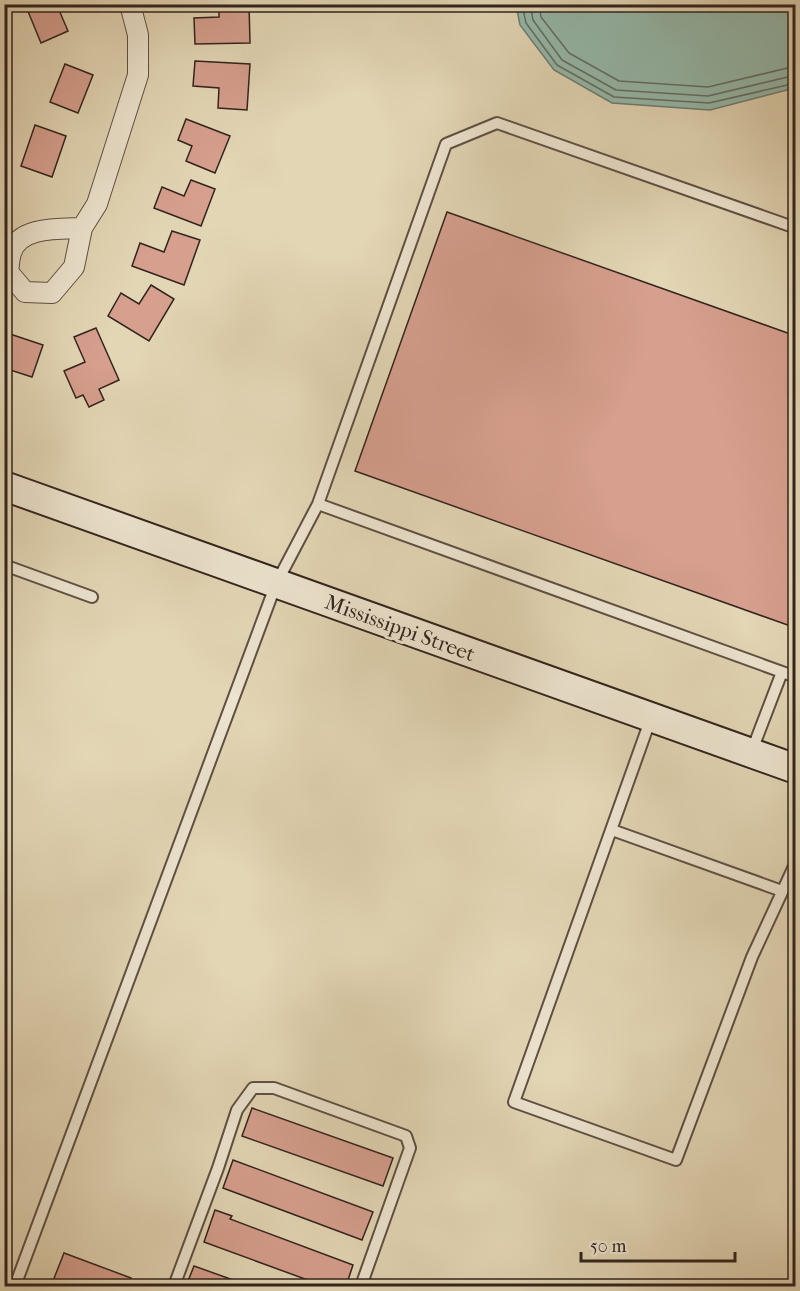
<svg xmlns="http://www.w3.org/2000/svg" width="800" height="1291" font-family="'IM FELL French Canon',serif">
  <style>
    .water { fill: #95b9ab; stroke: #6d7d73; stroke-width: 1.5 }
    .lines { fill: none; stroke-linecap: round; stroke-linejoin: round }
    .shore { stroke: #646e64; stroke-width: 1.5 }
    .building { fill: #d69f8e; stroke: #32241e; stroke-width: 1.5 }
    .lane-casing { stroke: #5e5044; stroke-width: 14 }
    .street-casing { stroke: #5e5044; stroke-width: 22 }
    .secondary-casing { stroke: #32241e; stroke-width: 32 }
    .lane { stroke: #ede4cf; stroke-width: 10 }
    .street { stroke: #ede4cf; stroke-width: 20 }
    .secondary { stroke: #ede4cf; stroke-width: 28 }
    .labels { text-anchor: middle; dominant-baseline: central; stroke-width: 6; stroke-linejoin: round; paint-order: stroke }
    .street-label { font-size: 21px; fill: #32241e; stroke: #ede4cf }
  </style>
  <rect width="100%" height="100%" fill="#e3d6b5"/>
  <filter id="stains"><feTurbulence type="fractalNoise" baseFrequency=".00333" numOctaves="4"/><feColorMatrix values="0 0 0 0 .2 0 0 0 0 .09 0 0 0 0 .02 0 0 0 .5 -.17"/></filter>
  <radialGradient id="worn" r=".72"><stop offset=".6" stop-color="#630" stop-opacity="0"/><stop offset="1" stop-color="#630" stop-opacity=".3"/></radialGradient>
  <!-- water -->
  <path class="water" d="M516,5H795V88L710,110L612,103L554,70L520,25Z"/>
  <g class="lines">
    <!-- shore -->
    <path class="shore" d="M522,4L526,23L557,65L614,97L709,103L796,83
      M530,4L533,20L562,60L616,90L708,96L796,75
      M539,4L541,17L569,53L619,81L708,87L796,66"/>
  </g>
  <!-- building -->
  <path class="building" d="M25,4H72L59,10L68,31L41,43Z
    M219,4H249L250,43L195,44L194,18L219,17Z
    M195,61L250,64L247,110L218,108L219,88L193,86Z
    M65,64L93,75L78,113L50,102Z
    M186,119L230,136L215,173L186,161L192,146L178,140Z
    M35,125L66,136L52,177L21,166Z
    M191,180L215,189L201,226L154,208L162,187L184,196Z
    M447,212L796,336V628L355,471Z
    M172,231L200,240L184,285L132,266L140,243L164,252Z
    M151,285L174,299L149,341L108,316L121,293L139,304Z
    M96,328L119,380L99,389L104,400L89,407L83,395L76,398L64,371L85,362L74,337Z
    M4,332L43,345L32,377L4,368Z
    M252,1108L393,1158L383,1186L242,1136Z
    M233,1160L373,1212L362,1240L223,1188Z
    M215,1210L232,1216L230,1219L353,1265L346,1286H324L204,1242Z
    M64,1253L131,1278L128,1286H51Z
    M194,1266L250,1286H186Z"/>
  <g class="lines">
    <defs>
      <path id="lane" d="M318,504L796,677
        M4,565L92,597
        M651,718L514,1102L676,1160L752,957L796,862
        M751,753L782,672
        M612,830L782,891
        M15,1286L276,584L318,504L446,144L497,123L796,228
        M174,1286L218,1168L237,1110L253,1088H274L406,1136L410,1148L361,1286"/>
      <path id="street" d="M82,228C60,229 19,226 11,253C9,259 9,266 8,272L25,292L52,293L74,267L82,228L97,204L138,75V35L130,4"/>
      <path id="secondary" d="M4,486L796,769"/>
    </defs>
    <!-- lane casing -->
    <use href="#lane" class="lane-casing"/>
    <!-- street casing -->
    <use href="#street" class="street-casing"/>
    <!-- secondary casing -->
    <use href="#secondary" class="secondary-casing"/>
    <!-- lane -->
    <use href="#lane" class="lane"/>
    <!-- street -->
    <use href="#street" class="street"/>
    <!-- secondary -->
    <use href="#secondary" class="secondary"/>
  </g>
  <g class="labels">
    <!-- street labels -->
    <g class="street-label">
      <text transform="translate(400 628) rotate(20)">Mississippi Street</text>
    </g>
  </g>
  <!-- margin -->
  <rect width="800" height="1291" fill="none" stroke="#e3d6b5" stroke-width="24"/>
  <rect x="6" y="6" width="788" height="1279" fill="none" stroke="#32241e" stroke-width="3"/>
  <rect x="12" y="12" width="776" height="1267" fill="none" stroke="#32241e" stroke-width="1.5"/>
  <!-- scale -->
  <path d="M581 1252v9h154v-9" fill="none" stroke="#32241e" stroke-width="3"/>
  <text x="590" y="1252" font-size="18" fill="#32241e" stroke="#ede4cf" stroke-width="4.5" paint-order="stroke">50 m</text>
  <rect width="100%" height="100%" filter="url(#stains)"/>
  <rect width="100%" height="100%" fill="url(#worn)"/>
</svg>
